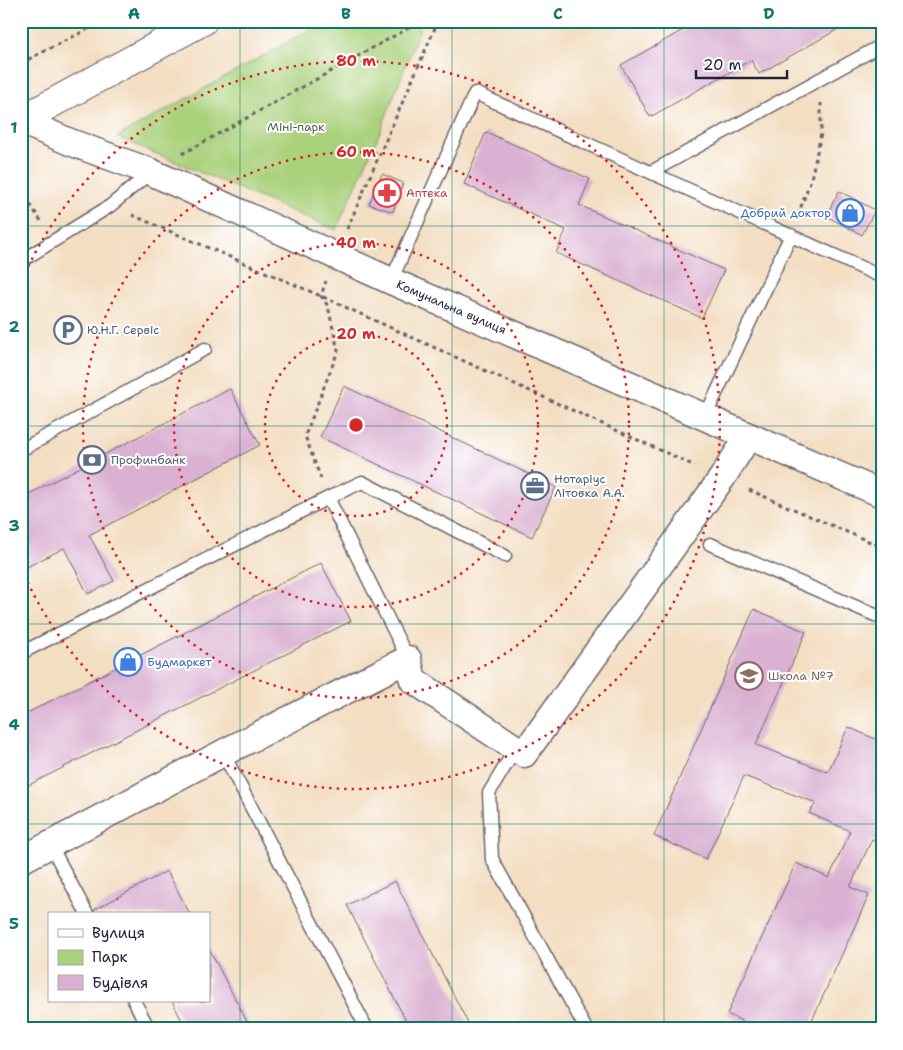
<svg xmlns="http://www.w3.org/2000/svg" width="903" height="1050" font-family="'Shantell Sans',sans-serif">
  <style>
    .green { fill: #aad27d; stroke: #667a5c }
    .building { fill: #dab1d2 }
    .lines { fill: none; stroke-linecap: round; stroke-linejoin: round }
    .service-casing { stroke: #6b646a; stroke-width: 15 }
    .minor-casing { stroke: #6b646a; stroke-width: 29 }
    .secondary-casing { stroke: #6b646a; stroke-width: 30 }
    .path { stroke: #6b646a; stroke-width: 3; stroke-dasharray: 4 4; stroke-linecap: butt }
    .service { stroke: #fff; stroke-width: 12 }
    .minor { stroke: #fff; stroke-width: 26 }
    .secondary { stroke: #fff; stroke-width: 28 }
    .grid { fill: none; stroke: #0f766e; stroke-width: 1; stroke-opacity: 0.55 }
    .ring { fill: none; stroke: #d62828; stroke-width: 2.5; stroke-dasharray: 2.5 5 }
    .labels { text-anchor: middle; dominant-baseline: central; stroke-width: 4; stroke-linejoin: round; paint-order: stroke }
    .park-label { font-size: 12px; fill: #526052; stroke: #fff }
    .health-label { font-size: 12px; fill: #be3a42; stroke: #fff; text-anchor: start }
    .shop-label { font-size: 12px; fill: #366cbe; stroke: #fff; text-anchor: end }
    .street-label { font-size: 12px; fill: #22223b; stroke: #fff }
    .service-label { font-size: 12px; fill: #4e5e75; stroke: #fff; text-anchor: start }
    .education-label { font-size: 12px; fill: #785e54; stroke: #fff; text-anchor: start }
    .centre { fill: #d62828; stroke: #fff; stroke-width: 2.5 }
    .ring-label { font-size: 15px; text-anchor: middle; font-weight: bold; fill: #d62828; stroke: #fff; stroke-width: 4; stroke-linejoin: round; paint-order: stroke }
    .neatline { fill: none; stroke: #0f766e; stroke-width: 2 }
    .grid-label { font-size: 16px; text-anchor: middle; font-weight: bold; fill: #0f766e }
  </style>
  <rect width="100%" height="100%" fill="#fff"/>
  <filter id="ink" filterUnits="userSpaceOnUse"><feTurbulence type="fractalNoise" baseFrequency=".02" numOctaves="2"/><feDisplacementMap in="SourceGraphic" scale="10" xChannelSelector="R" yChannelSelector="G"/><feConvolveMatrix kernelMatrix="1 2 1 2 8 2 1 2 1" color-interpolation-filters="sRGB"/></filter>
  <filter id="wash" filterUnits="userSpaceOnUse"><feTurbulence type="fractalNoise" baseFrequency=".0096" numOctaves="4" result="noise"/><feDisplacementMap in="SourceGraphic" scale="20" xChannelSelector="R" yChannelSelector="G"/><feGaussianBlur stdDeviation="1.12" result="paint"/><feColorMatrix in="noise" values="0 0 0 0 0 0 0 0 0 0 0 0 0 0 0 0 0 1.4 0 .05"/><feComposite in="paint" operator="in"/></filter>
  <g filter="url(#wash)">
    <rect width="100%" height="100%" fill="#f3dec2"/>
    <!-- green -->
    <path class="green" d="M326,21H416L420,28L380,132L336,230L117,137Z"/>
    <g id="blocks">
      <!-- building -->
      <path class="building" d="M699,21H852L759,74L751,60L650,117L621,65Z
        M486,132L590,179L579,205L724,270L702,318L556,253L566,230L464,184Z
        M382,174L403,183L393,212L369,204Z
        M839,191L875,210L862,235L826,216Z
        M344,386L556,487L532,537L320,437Z
        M230,389L260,445L89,535L114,581L88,594L64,548L21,570V498Z
        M321,563L351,621L21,789V716Z
        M754,609L806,632L756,745L828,772L848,727L882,742V843L872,839L850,887L869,895L808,1029H759L727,1014L796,863L829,878L850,831L809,813L816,803L744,776L706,859L654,836Z
        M167,871L190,914H95L94,910Z
        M395,881L471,1029H410L347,905Z
        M209,949L251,1029H186L172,1001H209Z"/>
    </g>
  </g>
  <g filter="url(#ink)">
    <use href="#blocks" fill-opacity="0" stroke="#6b646a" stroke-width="1"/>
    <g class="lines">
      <defs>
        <path id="service" d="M651,172L882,45
          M21,261L110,206L151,172
          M391,281L475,93L882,277
          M705,417L791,235
          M21,450L205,349
          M328,498L362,482L505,556
          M710,544L882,618
          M21,653L328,498L408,659
          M516,748L489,793L492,859L586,1029
          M223,753L367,1029
          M50,844L87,914
          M134,1001L149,1029
          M21,1026L23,1029"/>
        <g id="minor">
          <path id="s1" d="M21,121L70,142L151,172L391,281L882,494"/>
          <path d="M21,860L223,753L408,659L413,680L524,754L722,478L748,437"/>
        </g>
        <path id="secondary" d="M21,120L203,21"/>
      </defs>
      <!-- service casing -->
      <use href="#service" class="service-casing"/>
      <!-- minor casing -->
      <use href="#minor" class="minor-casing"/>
      <!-- secondary casing -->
      <use href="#secondary" class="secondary-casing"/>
      <!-- path -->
      <path class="path" d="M89,21L92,27L102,21
        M21,63L92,27
        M182,154L421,21
        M21,191L41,221
        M132,215L321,296L695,466
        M798,215L811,179L821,134V103
        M347,229L438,21
        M321,479L305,436L338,351L328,306L321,296L326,281
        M749,490L882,547"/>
      <!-- service -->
      <use href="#service" class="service"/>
      <!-- minor -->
      <use href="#minor" class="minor"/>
      <!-- secondary -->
      <use href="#secondary" class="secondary"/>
    </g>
  </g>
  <!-- grid -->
  <path class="grid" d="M240,21V1029M452,21V1029M664,21V1029M21,226H882M21,426H882M21,624H882M21,824H882"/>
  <!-- distance rings -->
  <g class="ring">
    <circle cx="356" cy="425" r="91"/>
    <circle cx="356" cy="425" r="182"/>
    <circle cx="356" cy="425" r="273"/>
    <path d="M22 280A364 364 0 1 1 22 570"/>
  </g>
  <!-- icons -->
  <defs>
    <symbol id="pharmacy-ring" viewBox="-11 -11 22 22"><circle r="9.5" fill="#fff" stroke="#e0444e" stroke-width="1.5"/><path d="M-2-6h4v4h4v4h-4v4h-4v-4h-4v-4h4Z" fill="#e0444e"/></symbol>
    <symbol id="shop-ring" viewBox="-11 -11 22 22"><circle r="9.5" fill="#fff" stroke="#3f7fe0" stroke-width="1.5"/><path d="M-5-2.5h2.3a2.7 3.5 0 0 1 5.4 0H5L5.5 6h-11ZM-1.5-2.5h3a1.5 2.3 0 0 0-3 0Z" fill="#3f7fe0"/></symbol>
    <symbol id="parking-ring" viewBox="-11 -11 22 22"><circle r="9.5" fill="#fff" stroke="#5c6f8a" stroke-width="1.5"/><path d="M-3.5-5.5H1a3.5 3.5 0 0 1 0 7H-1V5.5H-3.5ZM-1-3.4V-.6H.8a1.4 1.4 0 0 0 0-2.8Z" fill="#5c6f8a"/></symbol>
    <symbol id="bank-ring" viewBox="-11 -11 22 22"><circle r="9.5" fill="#fff" stroke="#5c6f8a" stroke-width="1.5"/><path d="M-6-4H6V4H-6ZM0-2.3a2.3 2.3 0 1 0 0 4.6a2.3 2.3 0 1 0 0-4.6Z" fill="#5c6f8a"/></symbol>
    <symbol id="office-ring" viewBox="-11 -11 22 22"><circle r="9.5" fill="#fff" stroke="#5c6f8a" stroke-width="1.5"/><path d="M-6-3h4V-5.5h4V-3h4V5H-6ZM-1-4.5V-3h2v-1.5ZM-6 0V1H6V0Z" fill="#5c6f8a"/></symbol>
    <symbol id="school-ring" viewBox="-11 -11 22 22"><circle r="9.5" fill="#fff" stroke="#8d6e63" stroke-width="1.5"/><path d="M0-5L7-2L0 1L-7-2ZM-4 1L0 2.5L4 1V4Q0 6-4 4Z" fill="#8d6e63"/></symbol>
  </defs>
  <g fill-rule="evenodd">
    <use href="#pharmacy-ring" x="371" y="177" width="32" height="32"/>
    <use href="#shop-ring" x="834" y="197" width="32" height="32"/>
    <use href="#parking-ring" x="52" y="314" width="32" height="32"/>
    <use href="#bank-ring" x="76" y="444" width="32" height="32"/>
    <use href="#office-ring" x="519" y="470" width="32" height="32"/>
    <use href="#shop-ring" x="112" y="646" width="32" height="32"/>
    <use href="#school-ring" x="733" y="660" width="32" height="32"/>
  </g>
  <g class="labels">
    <!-- park labels -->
    <g class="park-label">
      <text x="296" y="127">Міні-парк</text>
    </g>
    <!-- health labels -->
    <g class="health-label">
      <text x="406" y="193">Аптека</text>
    </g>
    <!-- shop labels -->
    <g class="shop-label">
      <text x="831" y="213">Добрий доктор</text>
      <text x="147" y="662" text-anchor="start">Будмаркет</text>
    </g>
    <!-- street labels -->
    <g class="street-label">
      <text stroke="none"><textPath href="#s1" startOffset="469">Комунальна вулиця</textPath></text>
    </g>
    <!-- service labels -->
    <g class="service-label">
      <text x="87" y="330">Ю.Н.Г. Сервіс</text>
      <text x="111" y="460">Профинбанк</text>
      <text x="554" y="479">Нотаріус<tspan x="554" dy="14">Літовка А.А.</tspan></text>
    </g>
    <!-- education labels -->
    <g class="education-label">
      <text x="768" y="676">Школа №7</text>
    </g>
  </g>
  <circle cx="356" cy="425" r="8" class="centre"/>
  <g class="ring-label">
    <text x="356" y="66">80 m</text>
    <text x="356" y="157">60 m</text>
    <text x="356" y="248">40 m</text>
    <text x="356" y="339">20 m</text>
  </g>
  <!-- margin -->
  <rect width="903" height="1050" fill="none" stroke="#fff" stroke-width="55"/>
  <!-- legend -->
  <rect x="48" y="912" width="162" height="90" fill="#ffffff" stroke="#a7a7b1"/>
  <rect x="58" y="929" width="25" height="8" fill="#ffffff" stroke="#a7a7b1"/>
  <text x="92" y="938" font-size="15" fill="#22223b">Вулиця</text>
  <rect x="58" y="950" width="25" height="15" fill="#aad27d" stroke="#a7a7b1"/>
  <text x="92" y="962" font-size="15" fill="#22223b">Парк</text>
  <rect x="58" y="975" width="25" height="15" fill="#dab1d2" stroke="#a7a7b1"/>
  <text x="92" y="988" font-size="15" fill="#22223b">Будівля</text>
  <!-- scale -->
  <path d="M696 70v8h91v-8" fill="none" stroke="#22223b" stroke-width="2.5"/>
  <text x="703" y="70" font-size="15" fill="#22223b" stroke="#ffffff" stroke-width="4" paint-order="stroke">20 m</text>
  <rect x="28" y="28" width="848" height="994" class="neatline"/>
  <g class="grid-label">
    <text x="134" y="19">A</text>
    <text x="346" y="19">B</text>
    <text x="558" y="19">C</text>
    <text x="769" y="19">D</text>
    <text x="14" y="133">1</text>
    <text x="14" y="332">2</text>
    <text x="14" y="531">3</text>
    <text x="14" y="730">4</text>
    <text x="14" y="929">5</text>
  </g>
</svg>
